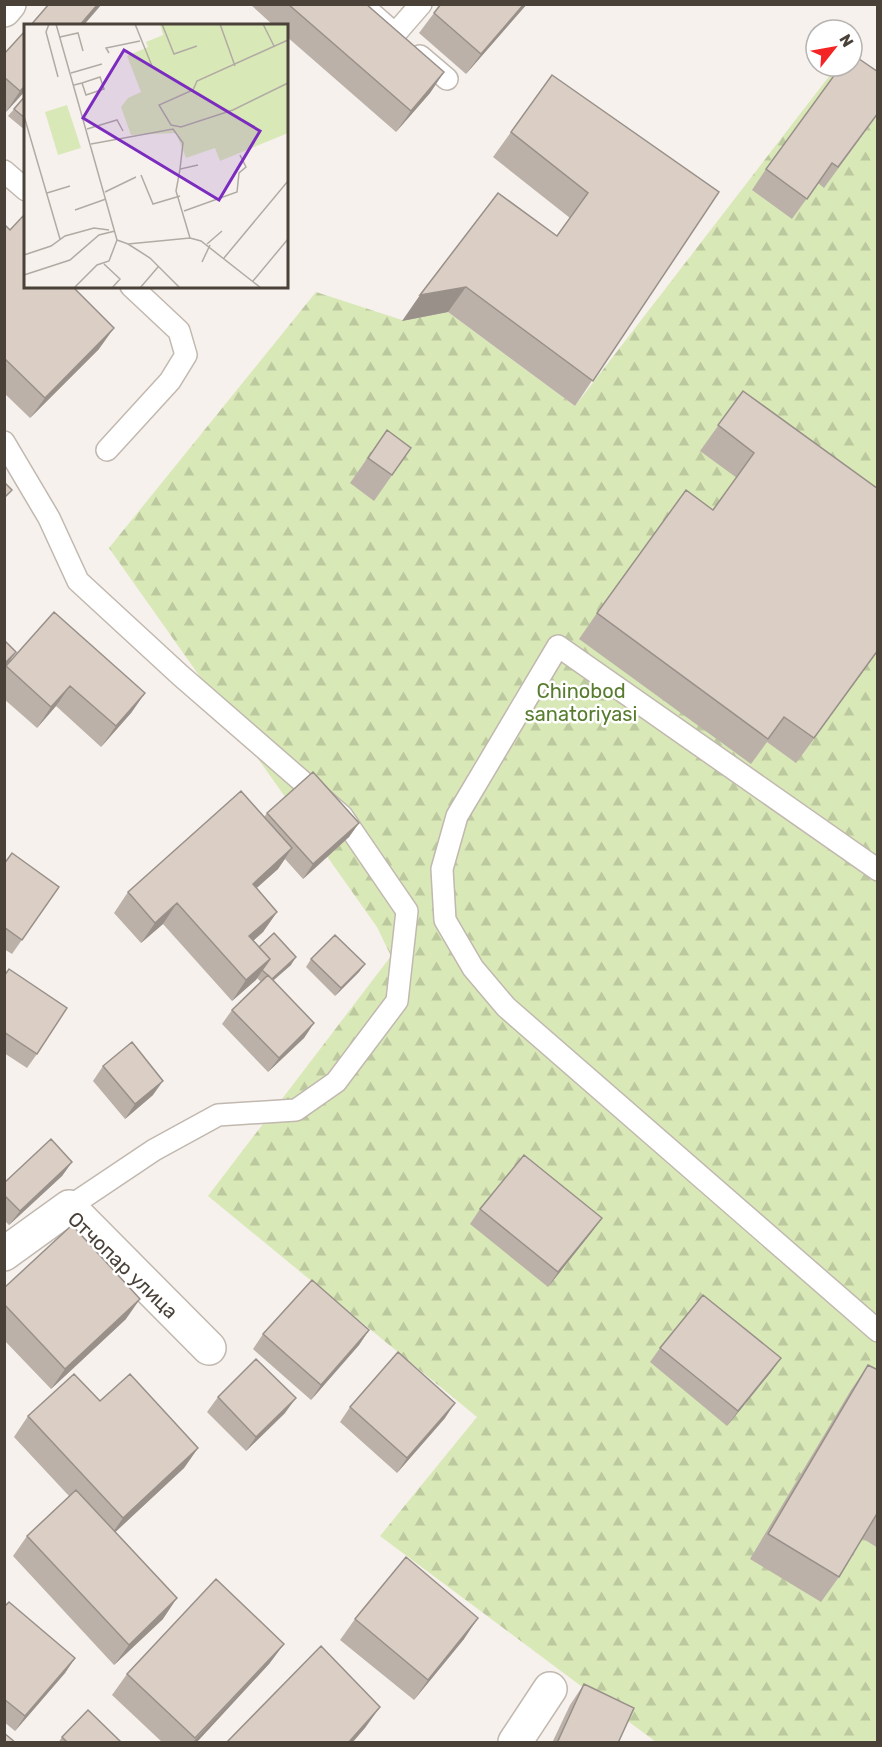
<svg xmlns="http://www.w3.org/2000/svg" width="882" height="1747" font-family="Rubik,sans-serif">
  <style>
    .forest { fill: url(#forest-firs) }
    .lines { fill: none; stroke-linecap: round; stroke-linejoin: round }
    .lane-casing { stroke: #c1b8af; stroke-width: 24 }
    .street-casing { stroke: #c1b8af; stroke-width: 36 }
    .lane { stroke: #fff; stroke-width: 21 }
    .street { stroke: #fff; stroke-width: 33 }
    .wall { fill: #bbb1a9 }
    .shaded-wall { fill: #99908a }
    .building { fill: #dacec5; stroke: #99908a; stroke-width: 1.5 }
    .labels { text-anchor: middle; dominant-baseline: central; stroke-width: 5; stroke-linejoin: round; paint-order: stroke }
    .park-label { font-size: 20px; fill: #577c2d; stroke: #fff }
    .street-label { font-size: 20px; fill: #4a4139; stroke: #fff }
    .inset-road { fill: none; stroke: #b1aba4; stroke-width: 1.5 }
    .view { fill: #7b2cbf; fill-opacity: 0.15; stroke: #7b2cbf; stroke-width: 3 }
    .inset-edge { fill: none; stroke: #4a4139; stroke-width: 3 }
  </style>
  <defs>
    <pattern id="forest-firs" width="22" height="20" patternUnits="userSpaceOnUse" patternTransform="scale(1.5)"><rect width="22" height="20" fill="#d9e8b7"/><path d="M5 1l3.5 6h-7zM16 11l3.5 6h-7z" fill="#bcc89e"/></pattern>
  </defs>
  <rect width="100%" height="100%" fill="#f6f1ec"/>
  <!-- forest -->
  <path class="forest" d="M837,66H842L877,93V1742H656L380,1536L477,1417L208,1196L391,956L377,927L109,548L316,292L402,320L448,312L575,406Z"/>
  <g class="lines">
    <defs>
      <path id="lane" d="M361,4L395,34L421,4
        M420,56L447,79
        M4,171L26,190
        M4,442L49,518L78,581L180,675L342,816L407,911L397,1001L336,1082L296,1110L218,1115L154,1150L69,1207
        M107,450L170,381L186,355L179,331L131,286
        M878,870L558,646L457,816L442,869L445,920L473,968L506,1007L878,1331"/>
      <path id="street" d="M4,10L9,4
        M4,1254L69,1207L209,1348
        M515,1742L550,1689"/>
    </defs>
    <!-- lane casing -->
    <use href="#lane" class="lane-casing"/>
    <!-- street casing -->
    <use href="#street" class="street-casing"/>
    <!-- lane -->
    <use href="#lane" class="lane"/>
    <!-- street -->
    <use href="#street" class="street"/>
  </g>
  <!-- wall -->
  <path class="wall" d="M250,4H366L444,72L430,93L396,132L286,36V26H274Z
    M441,4H527L466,74L419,33L434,13Z
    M4,54L26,90L6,112L4,111Z
    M26,95V131L8,116Z
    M878,114L824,188L818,183L792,219L752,190L766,169Z
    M511,132L719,192L575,406L448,312L402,321L557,236L570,218L493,157Z
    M4,224L99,349L30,418L4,393Z
    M743,391L878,489V651L796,763L767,742L751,764L579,639L597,613L713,510L737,478L700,451Z
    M387,430L411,448L374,501L350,483Z
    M7,666L145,693L131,713L101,747L56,706L37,728L4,699V668Z
    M267,813L359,823L349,837L303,879L285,859L278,869L256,888L277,912L263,932L253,941L259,947L291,965L273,981L314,1023L304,1038L268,1072L222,1024L232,1010L261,982L257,978L232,1001L163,924L141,943L114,913L128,892L264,817Z
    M4,864L59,887L12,954L4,949Z
    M311,959L365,964L359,972L335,996L306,967Z
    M4,975L37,1054L27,1068L4,1053Z
    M103,1066L153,1095L125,1119L93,1081Z
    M72,1162L62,1176L9,1225L4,1220V1183Z
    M480,1209L591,1233L548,1287L470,1224Z
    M4,1288L126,1319L51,1389L4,1340Z
    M369,1330L359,1345L311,1400L253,1349L263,1334Z
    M660,1348L771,1372L727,1426L650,1362Z
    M868,1365L878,1370V1548L862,1538L839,1577L821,1602L750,1559L851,1390Z
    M218,1397L285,1413L246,1451L207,1412Z
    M100,1401L198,1448L184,1468L115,1532L163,1619L114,1665L13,1556L27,1536L69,1496L14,1437L28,1416Z
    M350,1407L445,1418L397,1473L340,1422Z
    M4,1607L75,1658L65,1673L15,1731L4,1722Z
    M355,1619L464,1639L414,1700L340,1640Z
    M284,1644L269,1664L196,1743H163L112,1695L127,1674Z
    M584,1684L618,1743H552L570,1705Z
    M62,1737L122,1743H58Z"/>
  <!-- shaded-wall -->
  <path class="shaded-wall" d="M98,4H102L83,26H79Z
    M524,4H527L466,74L481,54Z
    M444,72L430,93L396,132L411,111Z
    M26,85V90L6,112L20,91Z
    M466,287L448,312L402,321L420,295Z
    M114,328L99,349L30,418L45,398Z
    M878,650V651L796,763L814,738Z
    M16,652L6,666L4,668V664Z
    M70,686L56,706L37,728L51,707Z
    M145,693L131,713L101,747L116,726Z
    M359,823L349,837L303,879L313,864Z
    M292,848L278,869L238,905L253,884Z
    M177,903L163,924L141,943L155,923Z
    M277,912L263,932L235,957L249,936Z
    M296,957L291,965L265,987L271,980Z
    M270,959L256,980L232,1001L246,980Z
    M365,964L359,972L335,996L341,988Z
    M314,1023L304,1038L268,1072L279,1058Z
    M163,1081L153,1095L125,1119L135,1104Z
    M72,1162L62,1176L9,1225L20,1211Z
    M602,1218L591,1233L548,1287L558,1272Z
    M140,1299L126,1319L51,1389L65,1369Z
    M369,1330L359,1345L311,1400L321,1385Z
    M781,1358L771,1372L727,1426L738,1411Z
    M296,1398L285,1413L246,1451L256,1437Z
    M455,1403L445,1418L397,1473L407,1458Z
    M198,1448L184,1468L109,1538L123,1518Z
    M177,1598L163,1619L114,1665L129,1645Z
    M478,1618L464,1639L414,1700L428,1680Z
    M284,1644L269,1664L196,1743H192Z
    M75,1658L65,1673L15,1731L25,1716Z
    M380,1707L365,1728L352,1743H348Z"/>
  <!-- building -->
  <path class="building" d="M49,4H98L79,26H30Z
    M288,4H366L444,72L411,111Z
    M441,4H524L481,54L434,13Z
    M26,30V85L20,91L4,77V54Z
    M852,54L878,72V113L838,167L832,163L807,199L766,169L841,66H852Z
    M552,75L719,192L593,381L466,287L420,295L498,193L557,236L588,193L511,132Z
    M26,95V119L14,109Z
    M23,216L26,219V286H72L114,328L45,398L4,358V224L10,230Z
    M743,391L878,489V650L814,738L784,717L768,739L597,613L686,490L713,510L754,453L718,425Z
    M387,430L411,448L392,475L368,458Z
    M4,482L12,490L4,498Z
    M54,612L145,693L116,726L70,686L51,707L6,666Z
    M4,640L16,652L4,664Z
    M313,772L359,823L313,864L267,813Z
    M241,791L292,848L253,884L277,912L249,936L270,959L246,980L177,903L155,923L128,892Z
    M12,853L59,887L22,940L4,927V864Z
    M274,933L296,957L272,979L262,970L270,959L259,947Z
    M335,935L365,964L341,988L311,959Z
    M9,969L67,1008L37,1054L4,1032V976Z
    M268,975L314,1023L279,1058L232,1010Z
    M132,1042L163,1081L135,1104L103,1066Z
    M51,1139L72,1162L20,1211L4,1195V1183Z
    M524,1155L602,1218L558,1272L480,1209Z
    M72,1225L140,1299L65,1369L4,1304V1288Z
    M312,1280L369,1330L321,1385L263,1334Z
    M703,1295L781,1358L738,1411L660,1348Z
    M398,1352L455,1403L407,1458L350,1407Z
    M256,1359L296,1398L256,1437L218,1397Z
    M868,1365L878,1370V1512L839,1577L768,1534Z
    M74,1374L100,1401L130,1374L198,1448L123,1518L28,1416Z
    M76,1490L177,1598L129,1645L27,1536Z
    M406,1557L478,1618L428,1680L355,1619Z
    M216,1579L284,1644L195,1738L127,1674Z
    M9,1602L75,1658L25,1716L4,1699V1607Z
    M321,1646L380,1707L348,1743H226Z
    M584,1684L634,1708L618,1743H557Z
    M88,1710L122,1743H68L62,1737Z
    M4,1733L16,1743H4Z"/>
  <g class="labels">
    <!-- park labels -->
    <g class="park-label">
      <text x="581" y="691">Chinobod<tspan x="581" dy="23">sanatoriyasi</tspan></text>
    </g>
    <!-- street labels -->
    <g class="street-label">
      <text transform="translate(123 1265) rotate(44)">Отчопар улица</text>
    </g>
  </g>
  <!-- overview -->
  <g transform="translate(24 24)">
    <rect width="264" height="264" fill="#f6f1ec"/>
    <path d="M136,0H264V109L196,137L191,124L162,134L152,109L107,111L97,83L104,74L117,68L103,32L124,23L122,18L139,11Z" fill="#d9e8b7"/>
    <path d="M43,81L57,124L34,131L21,88Z" fill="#d9e8b7"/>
    <path class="inset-road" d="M25,0L22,8L34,53M32,0L93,216L85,237L73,241L50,264M111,0L128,42M138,0L150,30L173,22M196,0L211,42M239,0L250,22M36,13L54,9L59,27M264,16L173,57L169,66L135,81L147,101L157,103L209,86L264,59M85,29L82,24L116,17M47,49L78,40M50,61L58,59L76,53L80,65L62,71L58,59M0,92L36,215M63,105L93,96L99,107M67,120L149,105L159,119L156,145M117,151L129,180L156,172M81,168L112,153M23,169L46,162M51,186L82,175M160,187L213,168L215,149L222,143L216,131M166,214L152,167L156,145L174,141M93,216L104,220L166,214L177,217L237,264M104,220L126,234L156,264M183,220L198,207M0,231L27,222L41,212L70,204L85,206M200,234L264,157M178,238L186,221M80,240L96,255L88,264M0,251L46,236L75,211L91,207M229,257L264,215M116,264L134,243"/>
    <path class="view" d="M100,26L236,107L195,176L59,94Z"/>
    <rect width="264" height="264" class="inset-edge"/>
  </g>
  <!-- border -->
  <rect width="882" height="1747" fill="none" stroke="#4a4139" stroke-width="12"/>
  <!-- north arrow -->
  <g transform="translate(834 48) rotate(59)"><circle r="28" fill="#ffffff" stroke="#b7b3b0" stroke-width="1.5"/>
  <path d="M0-4.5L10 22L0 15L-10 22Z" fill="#f52424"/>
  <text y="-9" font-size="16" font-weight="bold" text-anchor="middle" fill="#4a4139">N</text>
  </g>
</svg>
